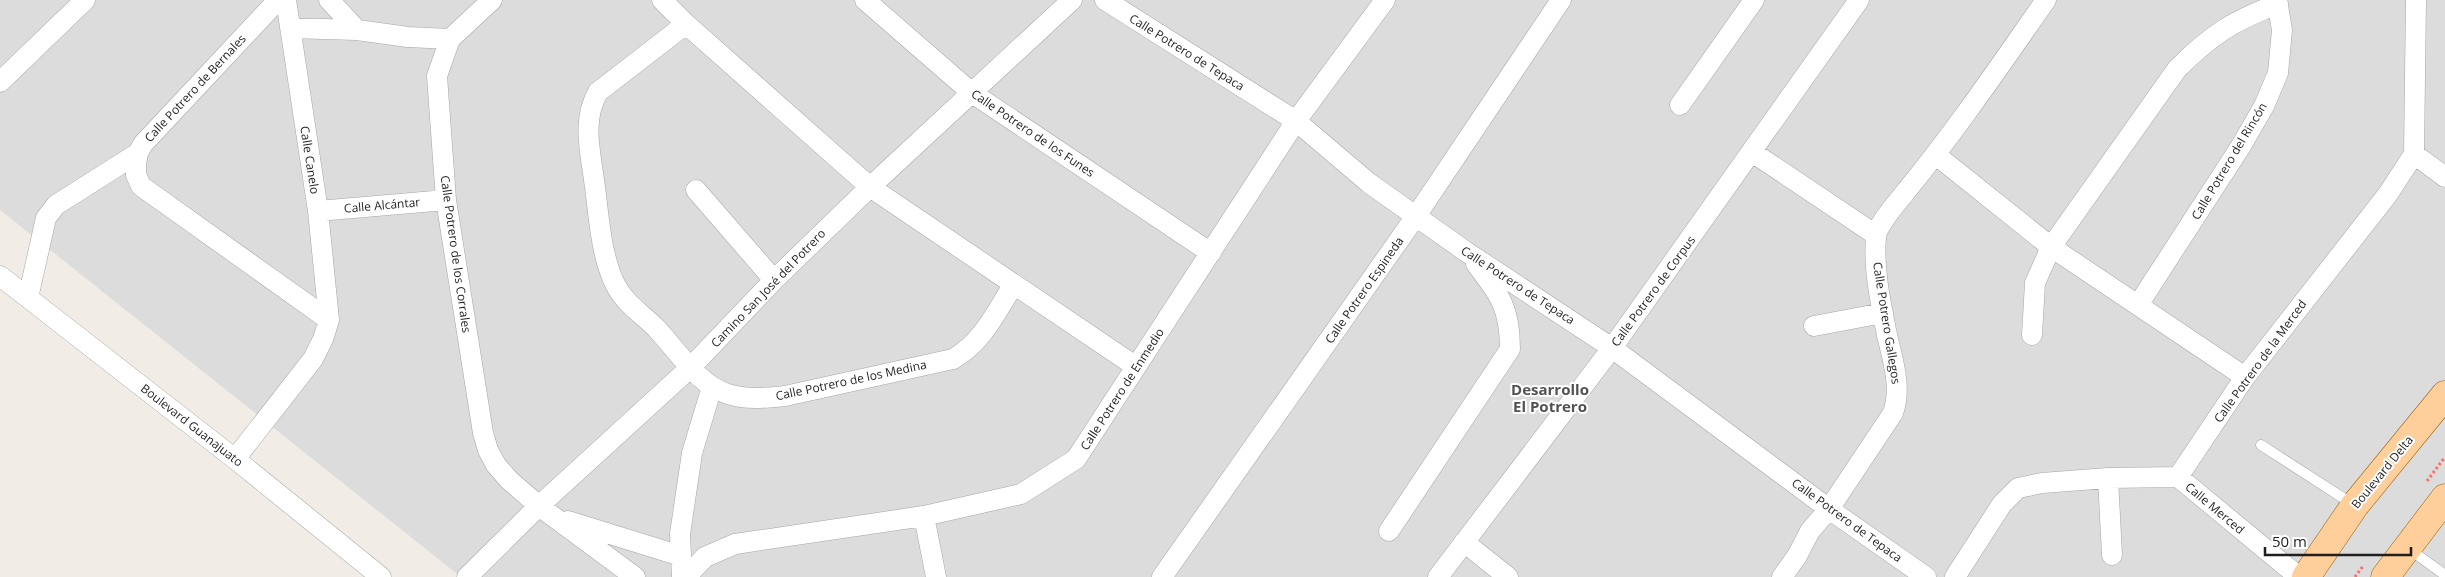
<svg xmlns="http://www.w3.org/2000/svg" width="2445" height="577" font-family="'Open Sans',sans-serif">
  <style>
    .residential { fill: #dddcdc }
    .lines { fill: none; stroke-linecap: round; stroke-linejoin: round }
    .lane-casing { stroke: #a6a6a6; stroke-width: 11 }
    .street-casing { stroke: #a6a6a6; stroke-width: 21 }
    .primary-casing { stroke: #9a6000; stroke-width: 29 }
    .path { stroke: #ff6f67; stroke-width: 3; stroke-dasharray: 2.5 2.5; stroke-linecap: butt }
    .lane { stroke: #fff; stroke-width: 10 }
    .street { stroke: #fff; stroke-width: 20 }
    .primary { stroke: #ffcf9b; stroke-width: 28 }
    .labels { text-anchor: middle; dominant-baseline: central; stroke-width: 4; stroke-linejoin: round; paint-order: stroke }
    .street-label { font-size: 12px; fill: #1f1f1f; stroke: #fff }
    .quarter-label { font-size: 15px; font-weight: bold; fill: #525252; stroke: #fff }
  </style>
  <rect width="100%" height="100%" fill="#f1ece5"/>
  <!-- residential -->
  <path class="residential" d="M0,0H2445V577H461L0,210Z"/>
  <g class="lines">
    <defs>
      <path id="lane" d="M2261,445L2354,505
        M2409,549L2445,575"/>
      <path id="street" d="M278,0L143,144L138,153L136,164V175L141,186L329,320
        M329,0L357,30L408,37L450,39
        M492,0L450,39L437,76L446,200L483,433L488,450L496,465L509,480L539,506L635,577
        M662,0L686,24L870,187L1135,366
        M865,0L972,93L1211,253
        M1105,0L1296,121L1369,183L1465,251L1612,348L1829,509L1926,577
        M686,24L598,92C582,120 590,150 594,180C599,214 600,253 615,284C624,303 642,314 656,328C677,350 698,385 728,394C746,400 766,398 785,396L953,359C983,342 996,312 1014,284
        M290,28L357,30
        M0,82L85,0
        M1680,105L1754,0
        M1752,152L1876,235
        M2414,154L2445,177
        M1936,155L2051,247L2245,377
        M696,190L774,280
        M318,211L446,200
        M0,276L235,459L381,577
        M28,298L46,218L56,205L138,153
        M2138,305L2241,146L2264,106L2278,73L2282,30L2277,0
        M1814,326L1883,313
        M2032,335L2035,283L2051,247L2177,69C2211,35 2234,20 2278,4
        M235,459L313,359L323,339L329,320L318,211L286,0
        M2178,477L2299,577
        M2108,478L2112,555
        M924,516L936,577
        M568,521L681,556
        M1389,531L1510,349C1510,308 1500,295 1476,264
        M1464,542L1508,577
        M467,577L539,506L691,367L774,280L870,187L1072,0
        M682,577L680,534L692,453L712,387
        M686,577L705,557L735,544L924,516L1021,494L1076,459L1296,121L1385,0
        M1162,577L1416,216L1561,0
        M1438,577L1612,348L1859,0
        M1782,577L1797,556L1810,531L1829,509L1893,413C1902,388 1893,361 1887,335C1881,304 1873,269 1876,237C1877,224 1899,201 1907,190C1957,129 2001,64 2046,0
        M1955,577L2002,504L2018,488L2042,483L2108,478L2178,477L2245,377L2388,194L2414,154L2416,0"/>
      <path id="primary" d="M2306,577L2355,505L2445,395
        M2385,577L2445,498"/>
    </defs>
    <!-- lane casing -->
    <use href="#lane" class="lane-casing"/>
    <!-- street casing -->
    <use href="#street" class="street-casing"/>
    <!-- primary casing -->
    <use href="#primary" class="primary-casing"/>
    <!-- path -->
    <path class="path" d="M2427,481L2445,457
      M2355,577L2363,566"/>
    <!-- lane -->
    <use href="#lane" class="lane"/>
    <!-- street -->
    <use href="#street" class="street"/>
    <!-- primary -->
    <use href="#primary" class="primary"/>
  </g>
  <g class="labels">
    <!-- street labels -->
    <g class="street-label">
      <text transform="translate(1187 52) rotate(32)">Calle Potrero de Tepaca</text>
      <text transform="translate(195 88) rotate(-47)">Calle Potrero de Bernales</text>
      <text transform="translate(1033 133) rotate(34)">Calle Potrero de los Funes</text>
      <text transform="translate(310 160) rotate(81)">Calle Canelo</text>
      <text transform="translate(2229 161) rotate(-59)">Calle Potrero del Rincón</text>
      <text transform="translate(382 205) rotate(-5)">Calle Alcántar</text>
      <text transform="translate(456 254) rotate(82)">Calle Potrero de los Corrales</text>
      <text transform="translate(1518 285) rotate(33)">Calle Potrero de Tepaca</text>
      <text transform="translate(768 288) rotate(-46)">Camino San José del Potrero</text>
      <text transform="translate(1364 290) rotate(-55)">Calle Potrero Espineda</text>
      <text transform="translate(1653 291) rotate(-54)">Calle Potrero de Corpus</text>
      <text transform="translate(1887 323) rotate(81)">Calle Potrero Gallegos</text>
      <text transform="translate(2260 361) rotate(-54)">Calle Potrero de la Merced</text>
      <text transform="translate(851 380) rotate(-12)">Calle Potrero de los Medina</text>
      <text transform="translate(1122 389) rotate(-57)">Calle Potrero de Enmedio</text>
      <text transform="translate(192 425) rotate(38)">Boulevard Guanajuato</text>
      <text transform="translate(2382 472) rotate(-51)">Boulevard Delta</text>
      <text transform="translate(2215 508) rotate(40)">Calle Merced</text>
      <text transform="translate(1847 520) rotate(36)">Calle Potrero de Tepaca</text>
    </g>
    <!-- quarter labels -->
    <g class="quarter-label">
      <text x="1550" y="389">Desarrollo<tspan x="1550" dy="17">El Potrero</tspan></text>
    </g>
  </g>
  <!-- scale -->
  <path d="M2265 547v8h146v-8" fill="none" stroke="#1f1f1f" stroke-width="2.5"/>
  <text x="2272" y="547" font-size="15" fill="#1f1f1f" stroke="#ffffff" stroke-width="4" paint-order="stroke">50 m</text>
</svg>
